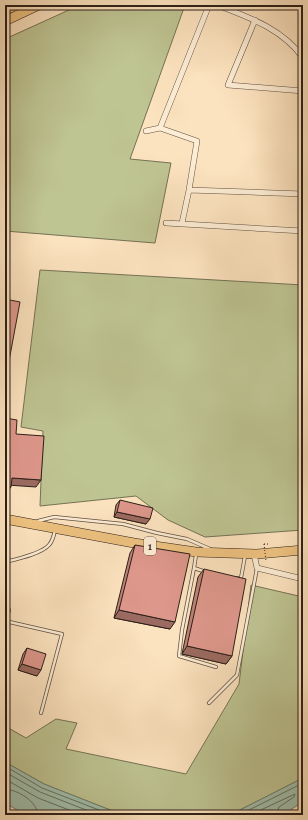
<svg xmlns="http://www.w3.org/2000/svg" width="308" height="820" font-family="Alegreya,serif">
  <style>
    .green { fill: #bec492; stroke: #757255 }
    .water { fill: #a0bfac; stroke: #727f71 }
    .lines { fill: none; stroke-linecap: round; stroke-linejoin: round }
    .shore { stroke: #666f62; stroke-width: 1 }
    .lane-casing { stroke: #605042; stroke-width: 4 }
    .street-casing { stroke: #605042; stroke-width: 6 }
    .highway-casing { stroke: #2c1f18; stroke-width: 10 }
    .path { stroke: #2c1f18; stroke-width: 1; stroke-dasharray: 1 2; stroke-linecap: butt }
    .lane { stroke: #fdedd5; stroke-width: 2.5 }
    .street { stroke: #fdedd5; stroke-width: 5 }
    .highway { stroke: #eec280; stroke-width: 9 }
    .path-bridge { stroke: #2c1f18; stroke-width: 1; stroke-dasharray: 1 2; stroke-linecap: butt }
    .wall { fill: #be8278; stroke: #2c1f18 }
    .shaded-wall { fill: #9b6a61; stroke: #2c1f18 }
    .building { fill: #dd978b; stroke: #2c1f18 }
    .labels { text-anchor: middle; dominant-baseline: central; stroke-width: 4; stroke-linejoin: round; paint-order: stroke }
    .shield { fill: #fdedd5; stroke: #6b5d51; stroke-width: 1 }
    .shield-label { font-size: 11px; font-weight: bold; fill: #2c1f18 }
  </style>
  <rect width="100%" height="100%" fill="#fce3bf"/>
  <filter id="stains"><feTurbulence type="fractalNoise" baseFrequency=".005" numOctaves="4"/><feColorMatrix values="0 0 0 0 .2 0 0 0 0 .09 0 0 0 0 .02 0 0 0 .5 -.17"/></filter>
  <radialGradient id="worn" r=".72"><stop offset=".6" stop-color="#630" stop-opacity="0"/><stop offset="1" stop-color="#630" stop-opacity=".3"/></radialGradient>
  <!-- green -->
  <path class="green" d="M80,5H185L130,159L171,163L155,243L5,231V39Z
    M40,270L303,285V530L205,537L168,520L136,496L40,506L43,431L21,427Z
    M251,585L303,597V778L230,815H123L44,784L5,762V726L26,738L56,719L77,723L66,749L186,774L239,684Z"/>
  <!-- water -->
  <path class="water" d="M5,762L44,784L123,815H26L5,803Z
    M303,778V802L282,815H230Z"/>
  <g class="lines">
    <!-- shore -->
    <path class="shore" d="M5,766L42,788L112,815
      M5,772L40,792L99,815
      M5,779L38,798L82,815
      M5,789C18,790 37,801 38,815
      M239,815L303,783
      M250,815L295,794L294,797L279,807L276,815"/>
    <defs>
      <path id="lane" d="M38,521L54,517L123,524L157,533L187,539L210,549
        M196,555L194,568L206,572
        M5,562C17,559 41,554 49,545C52,542 54,535 55,530
        M194,568L182,630L179,656L216,667
        M238,578H241L245,556
        M5,621L62,634L41,713
        M5,623L9,610
        M209,703L237,675L257,568"/>
      <path id="street" d="M217,5C248,17 283,29 303,58
        M255,20L228,85L303,91
        M160,128L209,5
        M146,131L160,128L197,141L189,190L182,223
        M189,190L303,194
        M166,223L303,231
        M254,554L257,568L303,579"/>
      <path id="highway" d="M5,10L17,5
        M5,21L39,5
        M5,519L134,543L196,552L257,554L303,550"/>
    </defs>
    <!-- lane casing -->
    <use href="#lane" class="lane-casing"/>
    <!-- street casing -->
    <use href="#street" class="street-casing"/>
    <!-- highway casing -->
    <use href="#highway" class="highway-casing"/>
    <!-- path -->
    <path class="path" d="M264,544H268"/>
    <!-- lane -->
    <use href="#lane" class="lane"/>
    <!-- street -->
    <use href="#street" class="street"/>
    <!-- highway -->
    <use href="#highway" class="highway"/>
    <!-- path-bridge -->
    <path class="path-bridge" d="M264,544L266,561"/>
  </g>
  <!-- wall -->
  <path class="wall" d="M120,500L146,524L114,517L116,505Z
    M135,545L170,629L114,618L130,553Z
    M204,569L232,656L226,664L182,654L198,577Z
    M27,648L37,676L18,670L23,654Z"/>
  <!-- shaded-wall -->
  <path class="shaded-wall" d="M12,478L41,480L36,487L7,485Z
    M5,486L11,487L6,493H5Z
    M117,512L150,519L146,524L114,517Z
    M119,610L175,622L170,629L114,618Z
    M187,646L232,656L226,664L182,654Z
    M22,664L41,670L37,676L18,670Z"/>
  <!-- building -->
  <path class="building" d="M5,299L20,302L6,377H5Z
    M5,418L17,420L16,434L44,436L41,480L12,478L11,487L5,486Z
    M120,500L153,508L150,519L117,512Z
    M135,545L190,554L175,622L119,610Z
    M204,569L246,579L232,656L187,646Z
    M27,648L46,654L41,670L22,664Z"/>
  <g class="labels">
    <!-- shield labels -->
    <rect class="shield" x="144" y="537" width="12" height="18" rx="3"/>
    <g class="shield-label">
      <text x="150" y="546">1</text>
    </g>
  </g>
  <!-- margin -->
  <rect width="308" height="820" fill="none" stroke="#fce3bf" stroke-width="20"/>
  <rect x="6" y="6" width="296" height="808" fill="none" stroke="#2c1f18" stroke-width="2"/>
  <rect x="10" y="10" width="288" height="800" fill="none" stroke="#2c1f18"/>
  <rect width="100%" height="100%" filter="url(#stains)"/>
  <rect width="100%" height="100%" fill="url(#worn)"/>
</svg>
